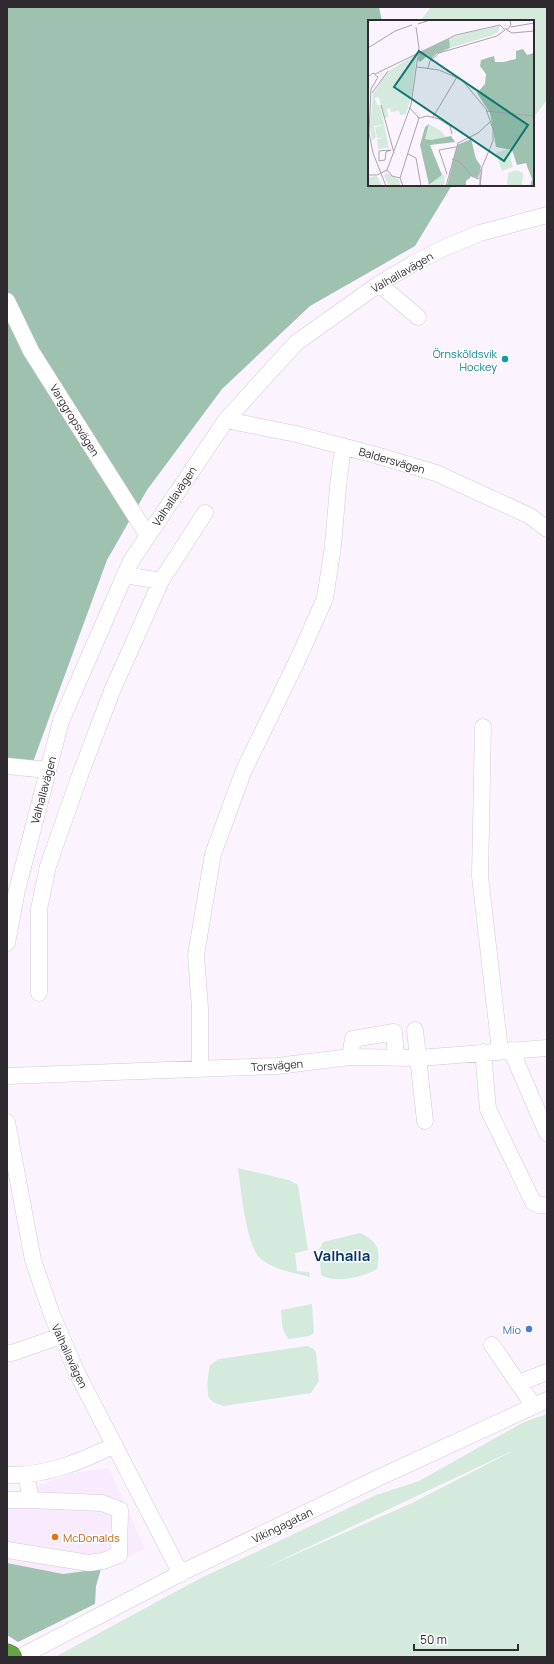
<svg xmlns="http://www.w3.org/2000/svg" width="554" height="1664" font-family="Manrope,sans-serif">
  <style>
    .built { fill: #f8ebfe }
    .green { fill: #d3eadd; fill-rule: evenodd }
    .forest { fill: #9fc1af }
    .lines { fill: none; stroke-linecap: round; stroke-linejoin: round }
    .minor-casing { stroke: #d2c7d8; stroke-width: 17 }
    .highway-casing { stroke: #507a3b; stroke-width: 23 }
    .minor { stroke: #fff; stroke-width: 16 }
    .highway { stroke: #62a541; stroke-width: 22 }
    .culture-dot { fill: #0f9aa8; stroke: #fff; stroke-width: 1.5 }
    .shop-dot { fill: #3f7fe0; stroke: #fff; stroke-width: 1.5 }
    .food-dot { fill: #e8710a; stroke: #fff; stroke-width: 1.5 }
    .labels { text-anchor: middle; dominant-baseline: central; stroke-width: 3; stroke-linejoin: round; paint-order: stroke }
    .street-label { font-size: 11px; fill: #2e2a30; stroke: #fff }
    .culture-label { font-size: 11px; fill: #0d838f; stroke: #fff; text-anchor: end }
    .shop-label { font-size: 11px; fill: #366cbe; stroke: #fff; text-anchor: end }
    .food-label { font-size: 11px; fill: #c56008; stroke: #fff; text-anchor: start }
    .district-label { font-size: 15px; font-weight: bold; fill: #013567; stroke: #fff }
    .inset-road { fill: none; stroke: #a9a3ac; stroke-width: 1 }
    .view { fill: #0f766e; fill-opacity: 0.15; stroke: #0f766e; stroke-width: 2 }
    .inset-edge { fill: none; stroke: #2e2a30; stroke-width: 2 }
  </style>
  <rect width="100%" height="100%" fill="#fbf4ff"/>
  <!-- built -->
  <path class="built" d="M109,1468L145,1549L101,1569L63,1574L7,1563V1496L77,1472Z"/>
  <!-- green -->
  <path class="green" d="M431,7H547V100L533,118V21H420Z
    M238,1168L289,1180L298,1185L308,1250L295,1253L297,1271L309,1272L310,1277C294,1273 275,1270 261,1259C246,1247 241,1189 238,1168Z
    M360,1233C378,1241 381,1250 377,1269C364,1277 335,1284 321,1275L319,1250L323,1242Z
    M312,1304L314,1333L309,1336L289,1339C281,1332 282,1319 281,1310Z
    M307,1346L314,1349L316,1353L319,1381L311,1393L223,1406C218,1404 212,1403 209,1398C206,1390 208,1373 210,1365L219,1359Z
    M547,1414V1657H55L199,1579L376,1495L419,1481L524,1422ZM511,1452L412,1503L262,1569L510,1452Z"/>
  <!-- forest -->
  <path class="forest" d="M7,7H379L382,21H369V185H452L415,246L310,306L222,389L147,490L107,560L33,762L7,759Z
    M7,1563L63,1574L101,1569L96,1586L95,1604L18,1642L7,1635Z"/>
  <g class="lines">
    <defs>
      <path id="minor" d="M379,284L418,317
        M7,301L31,351L148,536
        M226,420L296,434L372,454L436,473L530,516L547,529
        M125,575L161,581L205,513
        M483,727L480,876L500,1051
        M7,766L48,770
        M7,943L17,890L61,721L131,561L226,420L296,343L379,284L414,263L446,247L480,233L547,215
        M39,993V909L48,866L80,775L112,691L161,581
        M415,1030L425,1121
        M511,1050L547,1133
        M483,1052L488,1109L533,1202L539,1205H547
        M350,1057L353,1039L394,1032L396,1058
        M200,1068V1008L196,955L213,854L244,770L299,657L325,598L333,546L338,487L343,446
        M7,1076L277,1066L350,1057L419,1058L547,1048
        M7,1122L33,1260L52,1315L77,1373L181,1574
        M492,1345L533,1405
        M7,1353H12L61,1336
        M519,1383L547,1372
        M7,1475C47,1476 79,1462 115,1445
        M7,1500H30
        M7,1550L89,1563L103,1561L119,1555L120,1510L102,1503L30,1500L27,1475
        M20,1657L185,1571L378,1478L547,1400"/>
      <path id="highway" d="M7,1655L11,1657"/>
    </defs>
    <!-- minor casing -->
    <use href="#minor" class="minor-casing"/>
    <!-- highway casing -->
    <use href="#highway" class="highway-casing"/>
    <!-- minor -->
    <use href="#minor" class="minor"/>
    <!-- highway -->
    <use href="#highway" class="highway"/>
  </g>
  <!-- markers -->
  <circle class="culture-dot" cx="505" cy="359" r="4"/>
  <circle class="shop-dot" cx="529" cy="1329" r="4"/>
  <circle class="food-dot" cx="55" cy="1537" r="4"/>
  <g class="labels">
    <!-- street labels -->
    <g class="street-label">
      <text transform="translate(402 272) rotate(-30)">Valhallavägen</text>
      <text transform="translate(75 420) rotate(58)">Varggropsvägen</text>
      <text transform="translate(392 460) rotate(16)">Baldersvägen</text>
      <text transform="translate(174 496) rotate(-56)">Valhallavägen</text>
      <text transform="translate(43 790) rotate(-75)">Valhallavägen</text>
      <text transform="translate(277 1065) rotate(-4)">Torsvägen</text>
      <text transform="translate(70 1356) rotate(65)">Valhallavägen</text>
      <text transform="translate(282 1525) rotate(-26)">Vikingagatan</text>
    </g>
    <!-- culture labels -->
    <g class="culture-label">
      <text x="497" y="353">Örnsköldsvik<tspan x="497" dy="13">Hockey</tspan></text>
    </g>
    <!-- shop labels -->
    <g class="shop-label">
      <text x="521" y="1329">Mio</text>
    </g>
    <!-- food labels -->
    <g class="food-label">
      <text x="63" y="1537">McDonalds</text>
    </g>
    <!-- district labels -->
    <g class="district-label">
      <text x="342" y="1255">Valhalla</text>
    </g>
  </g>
  <!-- overview -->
  <g transform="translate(368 20)">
    <rect width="166" height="166" fill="#fbf4ff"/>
    <path d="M131,6V11L125,15L82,28L80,25L81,19L95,14ZM49,34L43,76L38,94L32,95L31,91L23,92L22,88L19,89L20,97L16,98L11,77L7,78L9,85H12L21,128H17L16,122L17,128L10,129L9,119L16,118H9L7,107L14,106L16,116L14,105L6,106L8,117L4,121L2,106L5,74L19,52ZM61,104L73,111L78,117L63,120L57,119ZM140,129L145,147L134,151L128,133ZM148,150L155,153L154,166H139L140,153ZM18,153L30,159L33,166H21L16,156ZM74,155L77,156L76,166H61ZM9,156L14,166H0V157Z" fill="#d3eadd"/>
    <path d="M81,19L82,28L68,34L62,40L60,35L52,42L50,40L51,33ZM155,29L159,35L166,33V166H162L164,159L158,143L149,145L144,130L128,127L122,93L109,73L117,64L118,54L112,46L113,40L126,36L127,42H135L148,39V31ZM61,104L57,119L63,120L83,116L87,122L62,125L74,155L61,165L52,125L57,107ZM103,119L108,139L113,146L110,158L104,156L98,161V166H79L89,125Z" fill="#9fc1af"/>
    <path class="inset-road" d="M50,4L62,0M132,5L136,9H140L143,5L142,0M143,7L166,3M139,10L144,13L166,11M0,28L27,11L44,5M49,47L71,50L94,60L118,89L125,109V121L112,152V166M60,48L62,41L71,33L129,16L137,10M7,54L88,15L132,5M0,57L5,53L10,57L3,69L1,113L5,133L18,166M4,73L20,51M13,85L26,133M41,87L51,98M118,91L166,96M65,97L89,57M23,130L18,132L17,140L11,141V131ZM40,134L48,138L53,166M84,139L92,142L105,157L111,159M19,150L24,156L32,158M79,154L71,130L88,127M0,155H9L19,150L43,85L51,28L48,7M112,165L114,149M35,166L32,158L51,98L59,96L71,99L82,106L84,114M78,166L90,123L110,113L122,102"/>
    <path class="view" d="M51,31L160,105L136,141L26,67Z"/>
    <rect width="166" height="166" class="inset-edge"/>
  </g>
  <!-- border -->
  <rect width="554" height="1664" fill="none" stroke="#2e2a30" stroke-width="16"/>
  <!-- scale -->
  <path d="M414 1644v6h104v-6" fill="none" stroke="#2e2a30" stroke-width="2"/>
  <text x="420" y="1644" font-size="12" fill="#2e2a30" stroke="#ffffff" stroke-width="3" paint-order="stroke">50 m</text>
</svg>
